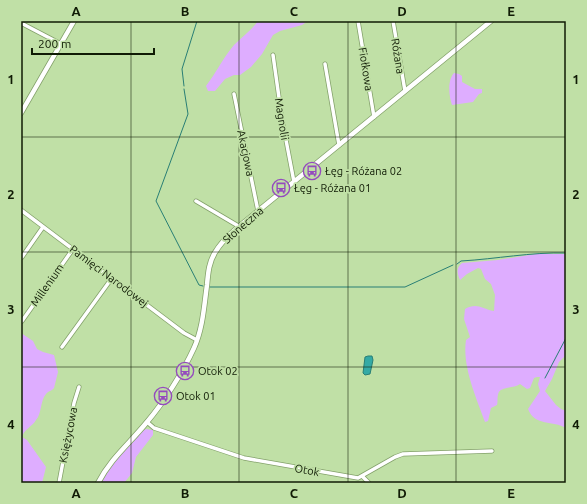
<svg xmlns="http://www.w3.org/2000/svg" width="587" height="504" font-family="Ubuntu,sans-serif">
  <style>
    .green { fill: #deadff }
    .water { fill: #34aaa5; stroke: #297f75 }
    .lines { fill: none; stroke-linecap: round; stroke-linejoin: round }
    .stream { stroke: #297f75; stroke-width: 1 }
    .minor-casing { stroke: #83a16a; stroke-width: 5 }
    .tertiary-casing { stroke: #83a16a; stroke-width: 6 }
    .minor { stroke: #fff; stroke-width: 3.5 }
    .tertiary { stroke: #fff; stroke-width: 4.5 }
    .grid { fill: none; stroke: #101b05; stroke-width: 1; stroke-opacity: 0.55 }
    .labels { text-anchor: middle; dominant-baseline: central; stroke-width: 3.5; stroke-linejoin: round; paint-order: stroke }
    .street-label { font-size: 11px; fill: #101b05; stroke: #c0e0a6 }
    .poi-label { font-size: 11px; fill: #101b05; stroke: #c0e0a6; text-anchor: start }
    .neatline { fill: none; stroke: #101b05; stroke-width: 1.5 }
    .grid-label { font-size: 13px; text-anchor: middle; font-weight: bold; fill: #101b05 }
  </style>
  <rect width="100%" height="100%" fill="#c0e0a6"/>
  <!-- green -->
  <path class="green" d="M258,21H308L302,25L280,31L273,35L262,54L251,67L240,75H234L225,79L215,91H208L206,86C216,73 223,58 234,45C242,37 252,30 258,21Z
    M454,73L459,74L462,76V82L475,89H482V93L479,94L473,102L452,105C449,96 447,81 454,73Z
    M536,254H566V355L559,362L552,379L545,391L556,405L561,409L566,411V428C553,420 535,427 528,409L540,391L538,384L540,377H537L534,378L530,388L527,389L520,384C513,389 499,386 498,395C497,399 498,401 497,405L491,408L488,421L485,422C476,397 462,366 466,340L470,337L464,319L465,309C477,302 482,309 494,311L495,295L491,284L485,279L481,269L478,268L467,274L460,280C457,273 456,268 462,263L498,260Z
    M21,333L33,341L37,349L43,352L54,355L58,372L54,388C52,391 48,391 46,394C40,401 42,413 36,420C32,427 24,429 22,437L27,440L46,467L42,483H21Z
    M146,429L153,430V435L136,457L132,473L124,483H101L116,459L141,432Z"/>
  <!-- water -->
  <path class="water" d="M368,356H372L373,360L370,374L365,375L363,373L365,357Z"/>
  <g class="lines">
    <!-- stream -->
    <path class="stream" d="M184,86L182,69L197,21
      M184,89L188,114L156,201L199,285L203,286
      M457,264L461,261C496,259 531,252 566,253
      M210,287H405L453,265
      M545,378L566,338"/>
    <defs>
      <path id="minor" d="M358,21L374,117
        M393,21L405,91
        M21,23L61,44
        M273,55L282,119L294,182
        M325,64L339,145
        M234,94L258,211
        M196,201L240,227
        M21,210L184,333L197,340
        M22,257L43,227
        M22,321L73,249
        M62,347L112,278
        M147,422L154,428L244,458L358,478L395,457L403,454L492,451
        M362,476L369,483
        M59,483L74,403L79,387"/>
      <path id="tertiary" d="M21,113L74,21
        M98,483C111,458 130,443 147,422C164,402 183,372 194,348C203,328 204,306 207,285C208,273 209,261 216,251C226,235 244,223 258,211L491,21"/>
    </defs>
    <!-- minor casing -->
    <use href="#minor" class="minor-casing"/>
    <!-- tertiary casing -->
    <use href="#tertiary" class="tertiary-casing"/>
    <!-- minor -->
    <use href="#minor" class="minor"/>
    <!-- tertiary -->
    <use href="#tertiary" class="tertiary"/>
  </g>
  <!-- grid -->
  <path class="grid" d="M131,21V483M239,21V483M348,21V483M456,21V483M21,137H566M21,252H566M21,367H566"/>
  <!-- icons -->
  <defs>
    <symbol id="bus-ring" viewBox="-11 -11 22 22"><circle r="9.5" fill="#c0e0a6" stroke="#944bbe" stroke-width="1.5"/><path d="M-5-6H5V4H4V6H2V4H-2V6H-4V4H-5ZM-3.5-4V0h7V-4ZM-3.5 1.2v1.5H-2V1.2ZM2 1.2v1.5H3.5V1.2Z" fill="#944bbe"/></symbol>
  </defs>
  <g fill-rule="evenodd">
    <use href="#bus-ring" x="302" y="161" width="20" height="20"/>
    <use href="#bus-ring" x="271" y="178" width="20" height="20"/>
    <use href="#bus-ring" x="175" y="361" width="20" height="20"/>
    <use href="#bus-ring" x="153" y="386" width="20" height="20"/>
  </g>
  <g class="labels">
    <!-- street labels -->
    <g class="street-label">
      <text transform="translate(398 56) rotate(81)">Różana</text>
      <text transform="translate(366 69) rotate(81)">Fiołkowa</text>
      <text transform="translate(282 119) rotate(81)">Magnolii</text>
      <text transform="translate(246 153) rotate(78)">Akacjowa</text>
      <text transform="translate(243 225) rotate(-41)">Słoneczna</text>
      <text transform="translate(109 276) rotate(37)">Pamięci Narodowej</text>
      <text transform="translate(47 285) rotate(-55)">Millenium</text>
      <text transform="translate(68 435) rotate(-79)">Księżycowa</text>
      <text transform="translate(307 470) rotate(10)">Otok</text>
    </g>
    <!-- poi labels -->
    <g class="poi-label">
      <text x="325" y="171">Łęg - Różana 02</text>
      <text x="294" y="188">Łęg - Różana 01</text>
      <text x="198" y="371">Otok 02</text>
      <text x="176" y="396">Otok 01</text>
    </g>
  </g>
  <!-- border -->
  <rect width="587" height="504" fill="none" stroke="#c0e0a6" stroke-width="44"/>
  <!-- scale -->
  <path d="M32 48v6h122v-6" fill="none" stroke="#101b05" stroke-width="2"/>
  <text x="38" y="48" font-size="12" fill="#101b05" stroke="#c0e0a6" stroke-width="3" paint-order="stroke">200 m</text>
  <rect x="22" y="22" width="543" height="460" class="neatline"/>
  <g class="grid-label">
    <text x="76" y="16">A</text>
    <text x="185" y="16">B</text>
    <text x="294" y="16">C</text>
    <text x="402" y="16">D</text>
    <text x="511" y="16">E</text>
    <text x="11" y="84">1</text>
    <text x="576" y="84">1</text>
    <text x="11" y="199">2</text>
    <text x="576" y="199">2</text>
    <text x="11" y="314">3</text>
    <text x="576" y="314">3</text>
    <text x="11" y="429">4</text>
    <text x="576" y="429">4</text>
    <text x="76" y="498">A</text>
    <text x="185" y="498">B</text>
    <text x="294" y="498">C</text>
    <text x="402" y="498">D</text>
    <text x="511" y="498">E</text>
  </g>
</svg>
